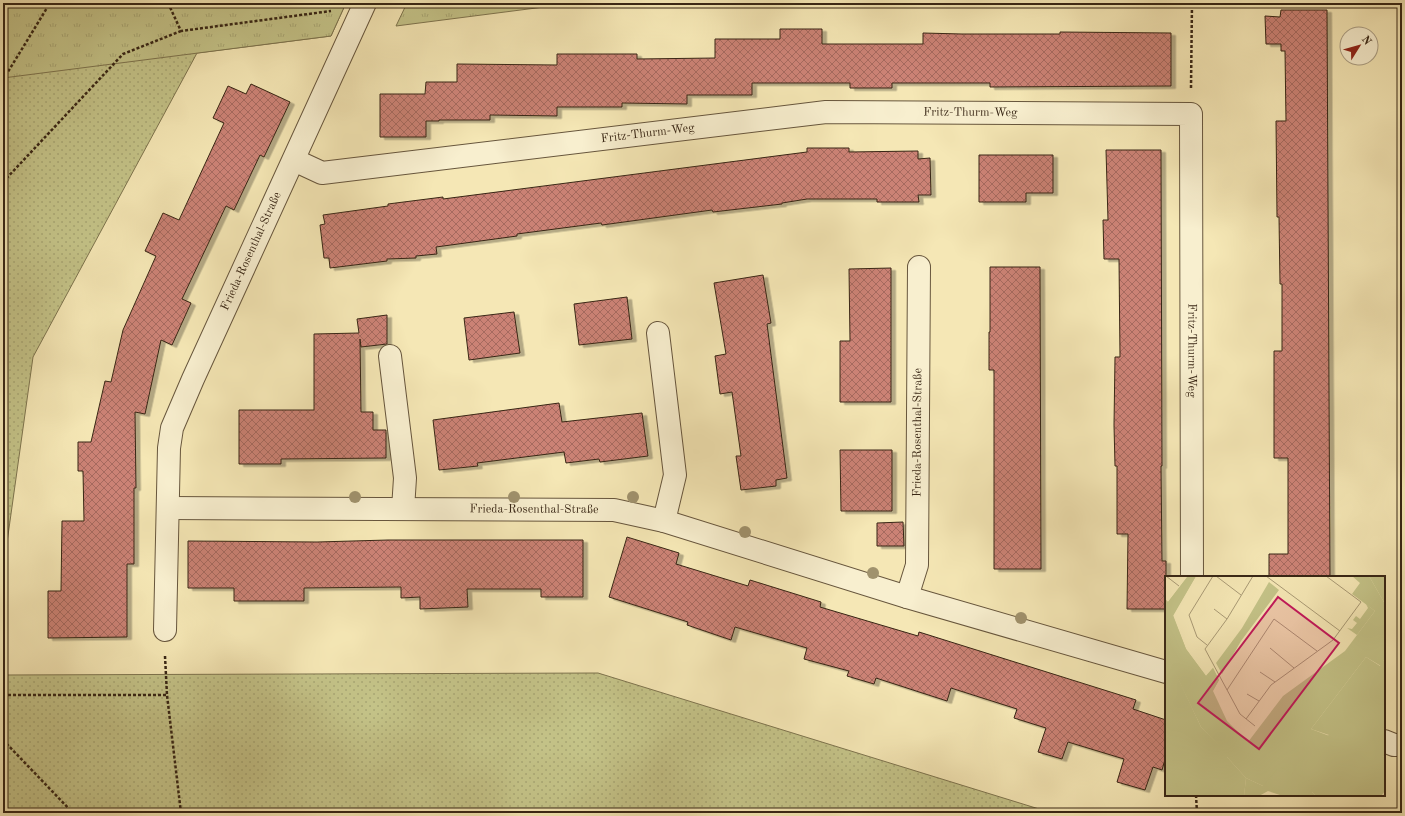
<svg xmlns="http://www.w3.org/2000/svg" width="1405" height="816" font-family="'Old Standard TT',serif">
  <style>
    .grass { fill: url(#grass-dots); stroke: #7e744e }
    .park { fill: url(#park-tufts); stroke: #7e744e }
    .building { fill: url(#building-cross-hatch); stroke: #382615; filter: url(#shadow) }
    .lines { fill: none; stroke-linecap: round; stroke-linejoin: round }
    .minor-casing { stroke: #67563d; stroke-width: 24 }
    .path { stroke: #382615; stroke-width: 2.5; stroke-dasharray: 3 2; stroke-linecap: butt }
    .minor { stroke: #f8efcf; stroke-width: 22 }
    .tree { fill: #a0926d }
    .labels { text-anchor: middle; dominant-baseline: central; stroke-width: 3.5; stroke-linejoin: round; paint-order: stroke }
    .street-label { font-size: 12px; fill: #382615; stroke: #f8efcf }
    .inset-road { fill: none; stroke: #a99a75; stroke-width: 1 }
    .view { fill: #c2185b; fill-opacity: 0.15; stroke: #c2185b; stroke-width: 2 }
    .inset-edge { fill: none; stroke: #382615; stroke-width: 2 }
  </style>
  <defs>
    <pattern id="grass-dots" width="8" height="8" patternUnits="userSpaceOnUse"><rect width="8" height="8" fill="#c4c388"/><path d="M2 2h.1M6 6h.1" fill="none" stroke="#a9a774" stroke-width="1.8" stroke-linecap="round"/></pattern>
    <pattern id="park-tufts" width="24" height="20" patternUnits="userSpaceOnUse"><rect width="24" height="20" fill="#c4c388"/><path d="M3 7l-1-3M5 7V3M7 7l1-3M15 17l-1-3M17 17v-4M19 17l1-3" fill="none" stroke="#a9a774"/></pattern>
    <pattern id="building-cross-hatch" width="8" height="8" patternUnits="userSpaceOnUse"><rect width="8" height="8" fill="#cb8275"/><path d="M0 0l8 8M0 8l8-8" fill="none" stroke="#a66a5f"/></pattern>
    <filter id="shadow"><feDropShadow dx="4.5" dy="2.5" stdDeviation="0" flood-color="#0004"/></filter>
  </defs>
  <rect width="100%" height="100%" fill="#f5e7b5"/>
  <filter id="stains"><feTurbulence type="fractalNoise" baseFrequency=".005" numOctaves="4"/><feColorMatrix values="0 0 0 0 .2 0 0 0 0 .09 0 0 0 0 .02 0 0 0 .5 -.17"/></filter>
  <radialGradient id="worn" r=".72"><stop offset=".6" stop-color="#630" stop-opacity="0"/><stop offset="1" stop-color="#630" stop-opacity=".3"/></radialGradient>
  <!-- grass -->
  <path class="grass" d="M3,3H346L331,36L197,53L33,357L3,571Z
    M598,673L1052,813H3V675Z"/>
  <!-- park -->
  <path class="park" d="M3,3H346L331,36L3,78Z
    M407,3H575L396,26Z"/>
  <!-- building -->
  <path class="building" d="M1281,10H1327L1330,577H1269V554H1288V458H1274V351H1282V284H1280L1279,217H1277L1276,121H1286L1285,51H1281V44H1266L1265,16L1280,17Z
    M780,29H822V44H923V33L962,34H1060V32L1171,33V86L990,87V83H892V88H850V83H752V95H687V104L622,103V107H557V116L490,115V120H439V121H426V137H380V94H425L426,82H457V64L557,65V54H637V59L715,58V39H780Z
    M251,84L290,102L264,157L260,155L234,210L226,206L182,299L191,303L172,345L161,340L145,414L135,412L136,488H134V564H127V637L48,638V591H61L62,521H84L83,471H78V442H91L105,381L111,382L123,330L156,256L145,251L163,213L179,220L224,123L213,118L228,86L246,94Z
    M807,148H849V152L918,151V159L930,158L931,195H918L919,202H877V199H807L782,203V204L713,212L712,210L602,225L601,223L517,234V236L436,247L437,254L416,256V258L387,259V261L330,268L329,258H324L320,225L325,224L323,215L388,206V204L443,197V199L807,152Z
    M1106,150H1161L1162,466H1161L1162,561H1166V609H1127L1128,534H1117V466H1115L1114,425L1115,357H1120L1119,259H1104L1103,220H1108Z
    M979,155H1053V193H1026V202H979Z
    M990,267H1040L1041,569H994V370H989V332H990Z
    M891,268V402H840V341H850L849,269Z
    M763,275L771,323L767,324L787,478L776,480V486L741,490L736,456H741L732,392L720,394L715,356L726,354L714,283Z
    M627,297L632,339L579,345L574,304Z
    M514,312L520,353L469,360L464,318Z
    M387,315V344L361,347L360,339L361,412H373V430H386V458L281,459V464H239V410H314V334L359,333L357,319Z
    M559,403L562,422L642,413L648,456L600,462L599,459L566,463L564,452L477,463L478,466L439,470L433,420Z
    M840,450H892V511H841Z
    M903,522L904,546H877V523Z
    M627,537L679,553L676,564L748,586L750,580L821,602L820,607L918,636L919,632L1136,700L1133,709L1166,720V756L1162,770L1153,767L1145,790L1117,782L1124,759L1068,742L1062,759L1038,752L1046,728L1014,718L1017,709L951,688L947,701L876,678L874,684L847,676L849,671L804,659L807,648L735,627L731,640L687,625L688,622L609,597Z
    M388,540H583V597H541V589H467L468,607L420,609V597L401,598V587L304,588V601H234V588H188V541L317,542Z"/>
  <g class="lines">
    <defs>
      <g id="minor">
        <path id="s1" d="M294,160L322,173L826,112L1191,114L1192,577"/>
        <path d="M658,333L675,475L664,521"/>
        <path d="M390,356L405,478L403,509"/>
        <path id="s2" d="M168,508L614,510L664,521L907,597L1166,672"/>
        <path id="s3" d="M907,597L917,565L919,267"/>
        <path id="s4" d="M165,630L169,448L172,428L193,379L365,3"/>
        <path d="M1384,741L1394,745H1402"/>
      </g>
    </defs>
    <!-- minor casing -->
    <use href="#minor" class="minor-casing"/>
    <!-- path -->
    <path class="path" d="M168,3L181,31L331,11
      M3,80L50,3
      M1191,88L1192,3
      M3,182L123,54L181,31
      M165,656L167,695L181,813
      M3,695H166
      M3,740L73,813
      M1196,795L1197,813"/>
    <!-- minor -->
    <use href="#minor" class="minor"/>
  </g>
  <!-- trees -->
  <g class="tree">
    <circle cx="355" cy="497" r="6"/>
    <circle cx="514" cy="497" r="6"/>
    <circle cx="633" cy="497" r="6"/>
    <circle cx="745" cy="532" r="6"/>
    <circle cx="873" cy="573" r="6"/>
    <circle cx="1021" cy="618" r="6"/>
  </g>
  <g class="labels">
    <!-- street labels -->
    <g class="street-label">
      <text stroke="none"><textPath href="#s1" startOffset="683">Fritz-Thurm-Weg</textPath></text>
      <text stroke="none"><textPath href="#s1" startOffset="359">Fritz-Thurm-Weg</textPath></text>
      <text stroke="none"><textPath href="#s4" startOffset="396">Frieda-Rosenthal-Straße</textPath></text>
      <text stroke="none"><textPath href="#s1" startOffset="1140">Fritz-Thurm-Weg</textPath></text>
      <text stroke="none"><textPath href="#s3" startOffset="166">Frieda-Rosenthal-Straße</textPath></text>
      <text stroke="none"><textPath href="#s2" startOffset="366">Frieda-Rosenthal-Straße</textPath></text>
    </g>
  </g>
  <!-- overview -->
  <g transform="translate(1165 576)">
    <rect width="220" height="220" fill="#f5e7b5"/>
    <path d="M23,0H31L8,40L21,73L41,100L48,92L54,104L48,115L62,145L83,166L118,120L180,75L210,35L187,18L195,7L187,0H204L220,28V82L216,90L201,81L146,153L220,181V215L216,220H151L147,216L98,210L81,202L62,181V177L36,151L0,74V23L3,26Z" fill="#c4c388"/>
    <path d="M204,0H220V28ZM201,81L215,90L220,82V181L215,180L208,194L156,184L152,165L164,159L146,153ZM114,191L146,205L147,216L151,220H118L103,215L94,220H79L81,202L98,210Z" fill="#c4c388"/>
    <path d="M23,0H31L8,39L21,73L41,100L48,92L54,104L32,142L0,76V23L3,26ZM104,6L114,14L76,65L57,98L51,87L77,52Z" fill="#c4c388"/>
    <path d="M201,28L210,35L192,59L182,52L187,53L192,47L188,44L191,40L195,43L203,32Z" fill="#c4c388"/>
    <path d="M0,74L36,151L63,177L62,181L81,202L79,220H0Z" fill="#c4c388"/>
    <path class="inset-road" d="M1,0L14,10M51,0L76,19M88,0L62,43L40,73L75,138L90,150M101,0L175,55M49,33L62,43M42,69L32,61L24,39L48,0M105,72L129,92M95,96L110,106M62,114L109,43L152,75M82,118L94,125M81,143L106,109L168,64L196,26L161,0"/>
    <path class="view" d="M113,21L174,67L94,173L33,127Z"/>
    <rect width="220" height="220" class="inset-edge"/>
  </g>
  <!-- margin -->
  <rect width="1405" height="816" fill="none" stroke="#f5e7b5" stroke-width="16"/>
  <rect x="4" y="4" width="1397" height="808" fill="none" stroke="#382615" stroke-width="2"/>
  <rect x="8" y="8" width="1389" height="800" fill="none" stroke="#382615"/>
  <!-- north arrow -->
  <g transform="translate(1359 46) rotate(53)"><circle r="19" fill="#f8efcf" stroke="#ab9f85"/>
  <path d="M0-3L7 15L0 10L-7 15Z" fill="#8f2418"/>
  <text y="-6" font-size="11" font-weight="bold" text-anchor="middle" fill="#382615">N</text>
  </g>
  <rect width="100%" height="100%" filter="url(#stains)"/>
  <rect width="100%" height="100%" fill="url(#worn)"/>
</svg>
